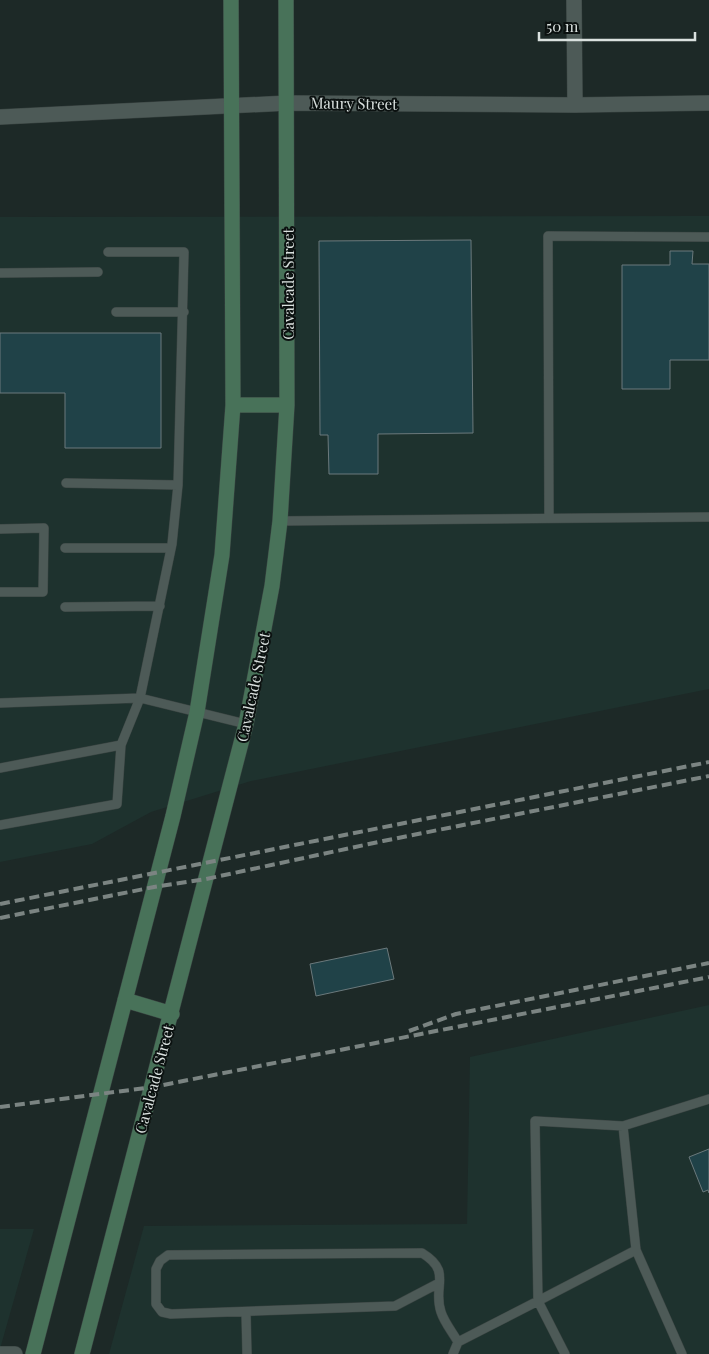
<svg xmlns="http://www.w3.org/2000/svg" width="709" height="1354" font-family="'Playfair Display',serif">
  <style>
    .built { fill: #1e322e }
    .building { fill: #204248; stroke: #6b797c }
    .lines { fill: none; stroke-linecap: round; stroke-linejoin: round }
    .lane-casing { stroke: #3a4442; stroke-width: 10 }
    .street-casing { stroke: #3a4442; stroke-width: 16 }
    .secondary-casing { stroke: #3a4442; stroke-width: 16 }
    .lane { stroke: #4d5a57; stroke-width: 9 }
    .street { stroke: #4d5a57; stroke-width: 15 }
    .secondary { stroke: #487259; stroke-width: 15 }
    .rail { stroke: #7b8482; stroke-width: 4; stroke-dasharray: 10 5; stroke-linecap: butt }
    .labels { text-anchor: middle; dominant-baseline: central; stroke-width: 4; stroke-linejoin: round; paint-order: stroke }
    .street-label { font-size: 15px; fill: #dae1df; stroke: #0b1110 }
  </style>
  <rect width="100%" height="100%" fill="#1d2927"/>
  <!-- built -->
  <path class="built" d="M709,216V689L251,781L151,812L92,844L0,862V217Z
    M709,1005V1354H109L144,1226L467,1224L470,1057Z
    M0,1229H34L0,1349Z"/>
  <!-- building -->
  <path class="building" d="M471,240L473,433L378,434V474H329L328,435H320L319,241Z
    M670,251H693L692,264H709V360H670V389H622V265H670Z
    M0,333H161V448H65V393H0Z
    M387,948L394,979L316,996L310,964Z
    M709,1149V1193L708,1190L703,1192L689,1157Z"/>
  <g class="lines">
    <defs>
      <path id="lane" d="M0,273L98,272
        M116,312H184
        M66,483L178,485
        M549,517L548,236L709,237
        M280,521L709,517
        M0,529L44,528L43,592H0
        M65,548H171
        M65,607L160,606
        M0,703L140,698L246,724
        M0,768L121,745
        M0,825L117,804L121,745L140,698L172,544L178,485L184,252H108
        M623,1126L636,1250L682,1354
        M439,1283L395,1306L171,1314L162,1312L156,1304V1269L160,1261L168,1255L422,1253C453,1272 432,1286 441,1312C444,1322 453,1333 458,1342
        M246,1313L247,1354
        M453,1354L458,1342L538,1301L535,1121L623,1126L709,1099
        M565,1354L538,1301L636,1250"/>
      <path id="street" d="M574,0L575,105
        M0,117L288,103L575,105L709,103
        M0,1354H15"/>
      <path id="secondary" d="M233,405H287
        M125,1000L172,1014
        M33,1354L173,816L197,712L222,555L233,405L231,0
        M82,1354L246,724L272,586L280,521L287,405L286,0"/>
    </defs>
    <!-- lane casing -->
    <use href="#lane" class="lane-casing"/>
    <!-- street casing -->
    <use href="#street" class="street-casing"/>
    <!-- secondary casing -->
    <use href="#secondary" class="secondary-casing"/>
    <!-- lane -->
    <use href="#lane" class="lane"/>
    <!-- street -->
    <use href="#street" class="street"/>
    <!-- secondary -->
    <use href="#secondary" class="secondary"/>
    <!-- rail -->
    <path class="rail" d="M0,904L709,762
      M0,918L154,887L206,879L383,841L709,776
      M409,1031L456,1014L709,963
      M0,1107L153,1087L709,977"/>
  </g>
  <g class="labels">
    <!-- street labels -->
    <g class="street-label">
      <text transform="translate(354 103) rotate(1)">Maury Street</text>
      <text transform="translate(288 284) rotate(-90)">Cavalcade Street</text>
      <text transform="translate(253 687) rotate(-78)">Cavalcade Street</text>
      <text transform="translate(154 1079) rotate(-75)">Cavalcade Street</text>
    </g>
  </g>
  <!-- scale -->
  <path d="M539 32v8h156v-8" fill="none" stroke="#dae1df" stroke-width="2.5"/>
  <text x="546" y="32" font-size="15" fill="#dae1df" stroke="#0b1110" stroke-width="4" paint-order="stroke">50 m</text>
</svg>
